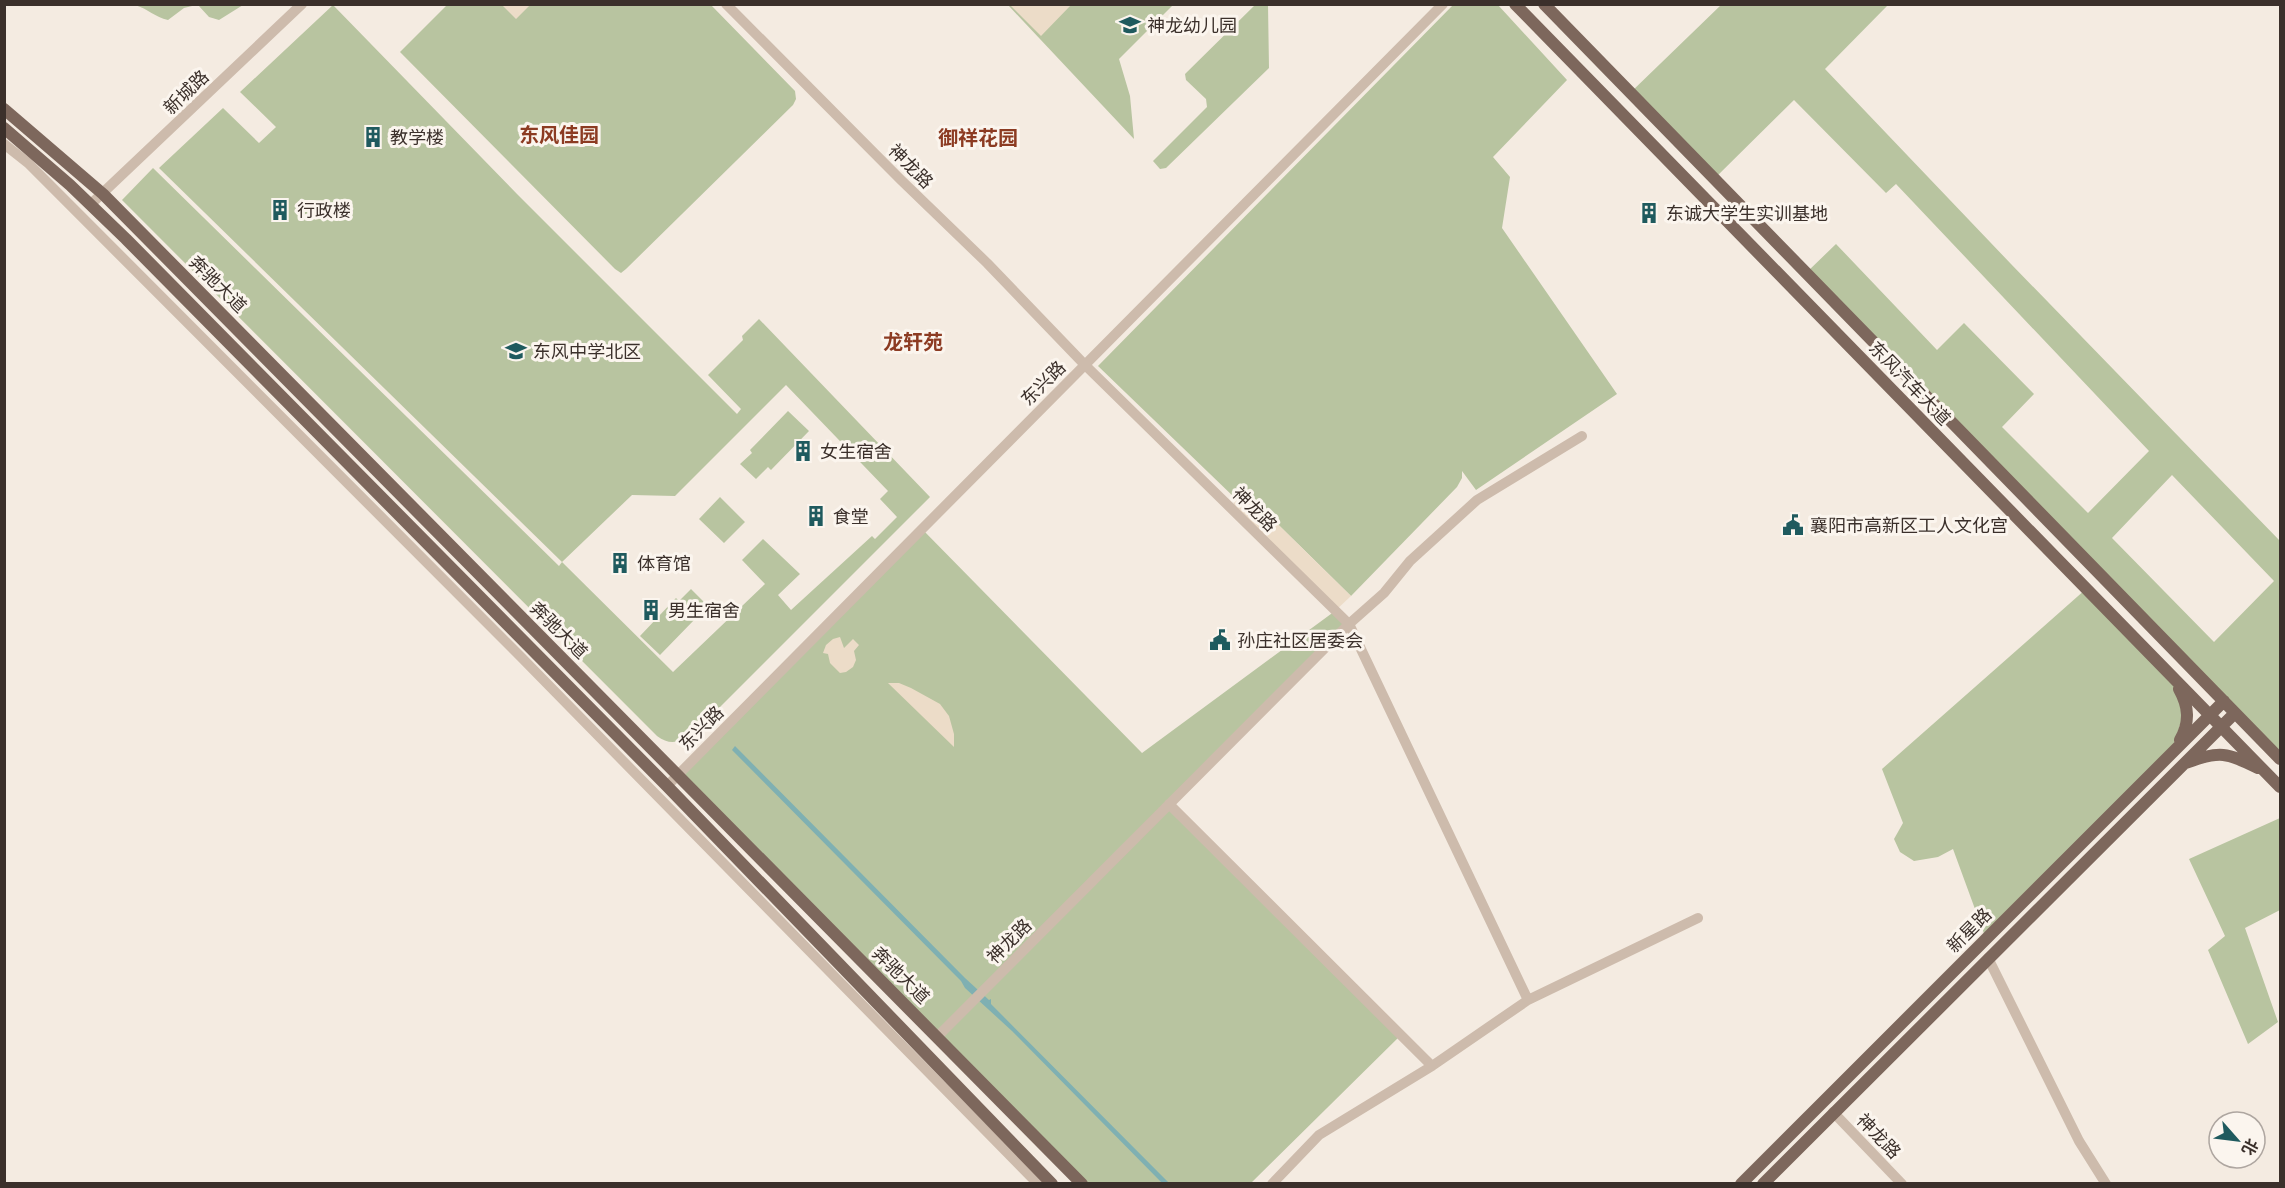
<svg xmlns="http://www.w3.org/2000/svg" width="2285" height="1188" font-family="'DejaVu Sans','Noto Sans SC',sans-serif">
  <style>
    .green { fill: #b8c4a0; fill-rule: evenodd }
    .plaza { fill: #ecdcc8 }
    .water { fill: #7fb0b2 }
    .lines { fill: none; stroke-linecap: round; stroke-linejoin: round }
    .minor { stroke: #cdbbac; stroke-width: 10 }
    .major { stroke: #7d675c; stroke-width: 12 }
    .labels { text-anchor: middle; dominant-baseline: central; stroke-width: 6; stroke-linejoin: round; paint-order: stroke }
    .poi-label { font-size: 18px; fill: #3b302b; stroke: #fbf5ee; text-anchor: start }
    .street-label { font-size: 18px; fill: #3b302b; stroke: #fbf5ee }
    .neighbourhood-label { font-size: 20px; font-weight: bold; fill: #8c3b22; stroke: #fbf5ee }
  </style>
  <rect width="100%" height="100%" fill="#f4ebe1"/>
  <!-- green -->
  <path class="green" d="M1256,4L1268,5L1269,68L1166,168L1160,169L1153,161L1207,107L1206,99L1186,80L1185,74Z
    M135,5H196L184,8L168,20C155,17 148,9 135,5Z
    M198,5H243L219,20L209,17Z
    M333,5L517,194L737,414L741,409L708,375L743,340L742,336L759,319L930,497L692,735C680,742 670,746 657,736L122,200L153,168L559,566L562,562L159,168L223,108L259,143L276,127L240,92ZM786,385L888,491L880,499L897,517L875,539L872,536L791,610L778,595L800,574L763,539L742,560L765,584L673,672L562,562L632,495L675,496Z
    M447,5H711L795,91L796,99L793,105L626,269L621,273L615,269L400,52Z
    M1008,5H1173L1119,59L1130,96L1134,139Z
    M1453,5H1498L1567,80L1493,157L1510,177L1502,228L1617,394L1476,490L1462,471V478L1457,487L1351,596L1245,492L1237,500L1098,366Z
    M1721,5H1888L1825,69L2011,264L2280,541V759L1806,273L1836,244L1937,350L1964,323L2034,394L2002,427L2088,513L2149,451L1896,184L1886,193L1794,100L1714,179L1630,93ZM2172,475L2274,581L2214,642L2112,538Z
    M788,411L809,431L771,470L768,467L756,479L740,464L752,453L750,450Z
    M720,497L745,522L724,543L699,519Z
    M922,529L1142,753L1335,611L1349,624L1170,804L1401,1035L1251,1183H1082L677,775Z
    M691,589L706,604L694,616L696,618L660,655L640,636L676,598L679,601Z
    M2086,589L2171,675L2187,702L2171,754L1986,939L1953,849L1938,857L1914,861L1900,852L1894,839L1903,823L1882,769Z
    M2280,818V910L2245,928L2278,1022L2248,1044L2208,950L2225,936L2189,859Z"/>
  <!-- plaza -->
  <path class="plaza" d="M502,5H530L516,19Z
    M1010,5H1071L1041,36Z
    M1245,492L1351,596L1335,611L1230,507Z
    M840,637L844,648L853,639L859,645L854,651L856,660L853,667L846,672L840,673L830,663L828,654L823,653L826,645L833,639Z
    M888,683H899L911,688L940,704L949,716L954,734V747Z"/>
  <!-- water -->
  <path class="water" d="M735,746L965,978L989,1000L991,999V1004L1169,1183H1162L1012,1031L965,988L961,981L732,750Z"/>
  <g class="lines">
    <!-- minor -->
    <path class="minor" d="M726,4L901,180L987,263L1085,365L1349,624L937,1037
      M4,144L28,163L521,657L1038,1184
      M91,204L302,4
      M667,786L1443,4
      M1169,804L1432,1066L1319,1135L1272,1184
      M1988,958L2079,1141L2106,1184
      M1528,1000L1349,624L1384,593L1410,561L1477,500L1582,436
      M1432,1066L1528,1000L1698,918
      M1833,1112L1902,1184"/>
    <!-- major -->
    <path class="major" d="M1515,4L2280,787
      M1544,4L2280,759
      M4,109L103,194L1082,1184
      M4,128L70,185L126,239L667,786L1052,1184
      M2179,689C2189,707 2190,722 2180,740
      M2186,763C2220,750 2227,753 2258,768
      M1741,1184L2224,701
      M1763,1184L2235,713"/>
  </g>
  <!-- icons -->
  <defs>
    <symbol id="school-bare" viewBox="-9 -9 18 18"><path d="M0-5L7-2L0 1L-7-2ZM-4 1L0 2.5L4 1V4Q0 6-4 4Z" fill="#1f5a5e" stroke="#fbf5ee" stroke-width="2.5" paint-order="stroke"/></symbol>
    <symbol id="building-bare" viewBox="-9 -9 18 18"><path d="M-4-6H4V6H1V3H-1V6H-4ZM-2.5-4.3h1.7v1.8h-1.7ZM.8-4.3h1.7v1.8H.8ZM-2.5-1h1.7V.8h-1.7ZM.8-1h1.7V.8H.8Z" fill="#1f5a5e" stroke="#fbf5ee" stroke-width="2.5" paint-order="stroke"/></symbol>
    <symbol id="civic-bare" viewBox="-9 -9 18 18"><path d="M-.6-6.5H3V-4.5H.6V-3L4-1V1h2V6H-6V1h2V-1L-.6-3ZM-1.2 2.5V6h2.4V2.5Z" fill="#1f5a5e" stroke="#fbf5ee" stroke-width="2.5" paint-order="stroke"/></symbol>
  </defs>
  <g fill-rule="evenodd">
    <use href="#school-bare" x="1115" y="10" width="30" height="30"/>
    <use href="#building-bare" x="358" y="122" width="30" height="30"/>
    <use href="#building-bare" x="265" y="195" width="30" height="30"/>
    <use href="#building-bare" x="1634" y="198" width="30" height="30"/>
    <use href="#school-bare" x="501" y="336" width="30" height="30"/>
    <use href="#building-bare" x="788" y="436" width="30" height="30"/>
    <use href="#building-bare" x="801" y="501" width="30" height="30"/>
    <use href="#civic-bare" x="1778" y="510" width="30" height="30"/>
    <use href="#building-bare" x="605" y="548" width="30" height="30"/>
    <use href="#building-bare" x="636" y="595" width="30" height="30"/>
    <use href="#civic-bare" x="1205" y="625" width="30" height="30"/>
  </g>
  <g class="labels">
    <!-- poi labels -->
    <g class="poi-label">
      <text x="1147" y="25">神龙幼儿园</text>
      <text x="390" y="137">教学楼</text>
      <text x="297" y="210">行政楼</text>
      <text x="1666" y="213">东诚大学生实训基地</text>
      <text x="533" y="351">东风中学北区</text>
      <text x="820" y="451">女生宿舍</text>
      <text x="833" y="516">食堂</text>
      <text x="1810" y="525">襄阳市高新区工人文化宫</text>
      <text x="637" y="563">体育馆</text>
      <text x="668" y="610">男生宿舍</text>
      <text x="1237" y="640">孙庄社区居委会</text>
    </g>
    <!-- street labels -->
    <g class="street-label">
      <text transform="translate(186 92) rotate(-44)">新城路</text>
      <text transform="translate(911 166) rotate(45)">神龙路</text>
      <text transform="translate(218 284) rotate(45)">奔驰大道</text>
      <text transform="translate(1043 383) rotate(-45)">东兴路</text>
      <text transform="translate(1910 383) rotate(46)">东风汽车大道</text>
      <text transform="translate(1255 509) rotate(45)">神龙路</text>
      <text transform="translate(559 630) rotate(45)">奔驰大道</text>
      <text transform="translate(701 728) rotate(-45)">东兴路</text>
      <text transform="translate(1969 930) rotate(-45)">新星路</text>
      <text transform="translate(1009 941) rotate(-45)">神龙路</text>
      <text transform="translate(901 975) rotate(45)">奔驰大道</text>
      <text transform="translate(1879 1136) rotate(46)">神龙路</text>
    </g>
    <!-- neighbourhood labels -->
    <g class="neighbourhood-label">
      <text x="559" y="135">东风佳园</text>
      <text x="978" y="138">御祥花园</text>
      <text x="913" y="342">龙轩苑</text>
    </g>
  </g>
  <!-- border -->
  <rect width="2285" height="1188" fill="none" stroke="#3b302b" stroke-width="12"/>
  <!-- north arrow -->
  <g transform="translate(2237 1140) rotate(118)"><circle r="28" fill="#fbf5ee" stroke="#aea6a0" stroke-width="1.5"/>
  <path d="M0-4.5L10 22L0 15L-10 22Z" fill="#1f5a5e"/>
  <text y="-9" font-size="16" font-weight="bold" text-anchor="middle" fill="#3b302b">北</text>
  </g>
</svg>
